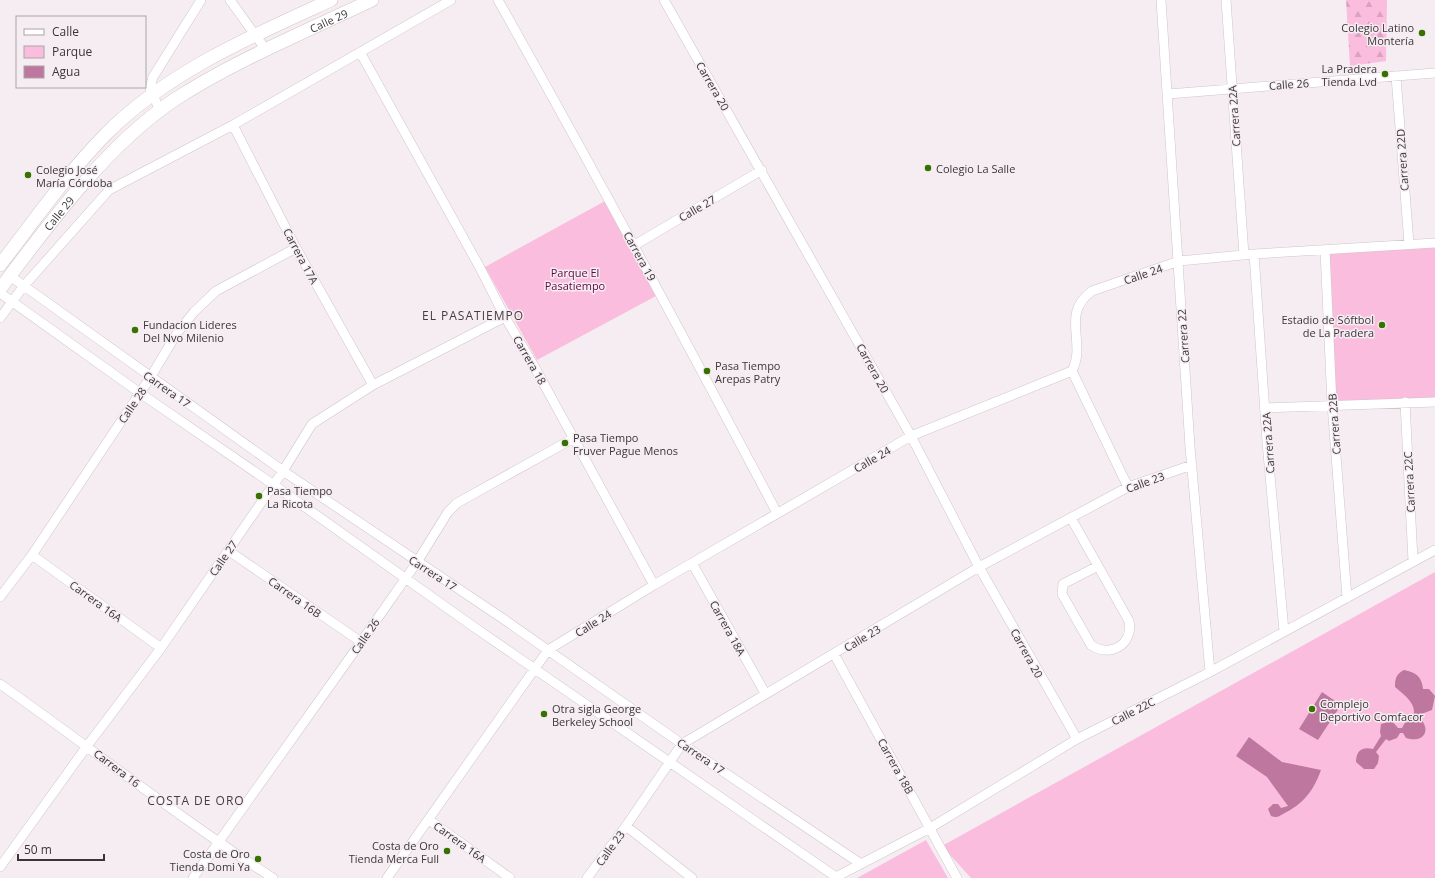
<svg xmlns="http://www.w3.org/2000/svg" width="1435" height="878" font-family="'Open Sans',sans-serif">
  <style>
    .forest { fill: url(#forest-firs) }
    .park { fill: #fabdde }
    .water { fill: #be779f }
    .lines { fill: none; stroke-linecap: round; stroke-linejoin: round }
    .street-casing { stroke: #cfc5ca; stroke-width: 10 }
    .secondary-casing { stroke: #cfc5ca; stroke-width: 14 }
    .street { stroke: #fff; stroke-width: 9 }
    .secondary { stroke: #fff; stroke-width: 13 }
    .poi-dot { fill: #377100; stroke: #f6edf2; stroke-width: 1.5 }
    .labels { text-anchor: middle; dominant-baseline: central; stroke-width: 3; stroke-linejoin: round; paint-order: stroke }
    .street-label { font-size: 11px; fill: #3a3638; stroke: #f6edf2 }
    .poi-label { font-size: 11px; fill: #3a3638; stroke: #f6edf2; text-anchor: start }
    .park-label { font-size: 11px; fill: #610845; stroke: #f6edf2 }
    .neighbourhood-label { font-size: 12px; letter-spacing: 1px; fill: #453d41; stroke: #f6edf2 }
  </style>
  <defs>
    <pattern id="forest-firs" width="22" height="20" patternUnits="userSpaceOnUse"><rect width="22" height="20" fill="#fabdde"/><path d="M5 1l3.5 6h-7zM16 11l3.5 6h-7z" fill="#d7a3bf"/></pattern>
  </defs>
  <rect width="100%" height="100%" fill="#f6edf2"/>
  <!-- forest -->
  <path class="forest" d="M1346,0H1387L1386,61L1350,66Z"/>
  <!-- park -->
  <path class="park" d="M605,201L656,296L537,360L485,267Z
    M1435,243V401L1332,404L1325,250Z
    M1435,572V878H971L942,846Z
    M926,840L948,878H857Z"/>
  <!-- water -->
  <path class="water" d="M1404,670C1416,672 1422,677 1423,689H1429L1435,696L1432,710L1424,713L1421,719C1432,733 1421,743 1406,738L1403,733H1400L1397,738L1389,741L1386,739L1376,752L1379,756L1378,763L1374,769H1364L1356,762C1356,751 1362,746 1373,749L1381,736L1380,732L1381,724L1392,721L1398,728H1402L1408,717H1413C1418,704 1404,695 1395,687C1395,679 1396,674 1404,670Z
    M1322,692L1341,705L1318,740L1299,729Z
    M1249,737L1282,762L1321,770C1313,792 1303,804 1283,814C1278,817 1277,818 1271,816L1268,809L1273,804H1278L1281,808L1288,806L1267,777L1236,756Z"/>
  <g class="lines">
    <defs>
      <path id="street" d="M230,0L266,50
        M498,0C594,170 686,341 777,513
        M664,0L911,436L979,567L1077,739
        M1161,0L1190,447L1210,672
        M1226,0L1244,255
        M360,52L479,266L505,317L534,366L654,585
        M1396,76L1409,244
        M1168,94L1435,73
        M160,111L150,88L153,77L201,0
        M233,125L296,248L373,385
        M633,246L762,170
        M1325,250L1332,404L1347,598
        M1254,254L1267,442L1284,631
        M10,276L283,471L502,618L682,744L861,864
        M0,293L140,393L274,485L474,627L836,877
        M0,318L23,287L109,190L233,125L451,0
        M1072,371L1128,487
        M1405,402L1413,561
        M1265,408L1435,402
        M1071,518L1129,621C1134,645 1109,658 1091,645L1062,594L1063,584L1098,566
        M229,551L361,642
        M32,555L161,648
        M692,563L765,693
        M0,597L32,555L150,378L177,333L194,312L216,291L296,248
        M834,654L957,878
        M0,684C91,748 179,818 273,878
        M429,820L510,878
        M626,826L692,878
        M0,867L87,746L161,648L283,471L312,424L373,385L505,317
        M193,878L361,642L417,562L448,512L457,503L574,438
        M387,878L548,650L654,585L911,436L1072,371C1087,342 1060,314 1092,291L1179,261L1254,254L1435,243
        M587,878L626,826L682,744L979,567L1128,487L1192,465
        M834,878L930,828L1077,739L1210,672L1435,550"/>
      <g id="secondary">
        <path d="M0,265C34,221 66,175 105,135C167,72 252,36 331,0"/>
        <path id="s1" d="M0,289C48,225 107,145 174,100C234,61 307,31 372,0"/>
      </g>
    </defs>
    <!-- street casing -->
    <use href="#street" class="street-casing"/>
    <!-- secondary casing -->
    <use href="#secondary" class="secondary-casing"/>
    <!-- street -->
    <use href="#street" class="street"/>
    <!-- secondary -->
    <use href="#secondary" class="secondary"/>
  </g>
  <!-- markers -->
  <g class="poi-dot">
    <circle cx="1422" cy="33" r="4"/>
    <circle cx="1385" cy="74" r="4"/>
    <circle cx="928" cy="168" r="4"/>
    <circle cx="28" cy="175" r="4"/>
    <circle cx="1382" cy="325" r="4"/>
    <circle cx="135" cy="330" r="4"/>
    <circle cx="707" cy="371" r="4"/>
    <circle cx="565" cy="443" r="4"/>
    <circle cx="259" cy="496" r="4"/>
    <circle cx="1312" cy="709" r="4"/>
    <circle cx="544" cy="714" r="4"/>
    <circle cx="447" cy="851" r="4"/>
    <circle cx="258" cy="859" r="4"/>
  </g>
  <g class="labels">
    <!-- street labels -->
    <g class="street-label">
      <text stroke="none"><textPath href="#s1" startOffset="432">Calle 29</textPath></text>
      <text transform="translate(1289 84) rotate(-4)">Calle 26</text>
      <text transform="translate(713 86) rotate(60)">Carrera 20</text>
      <text transform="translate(1234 116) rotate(-94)">Carrera 22A</text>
      <text transform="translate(1402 160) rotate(-94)">Carrera 22D</text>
      <text transform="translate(697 208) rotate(-30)">Calle 27</text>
      <text stroke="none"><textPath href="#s1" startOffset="96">Calle 29</textPath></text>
      <text transform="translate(301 256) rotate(62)">Carrera 17A</text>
      <text transform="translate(640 256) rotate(61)">Carrera 19</text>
      <text transform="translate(1143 274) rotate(-19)">Calle 24</text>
      <text transform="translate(1183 336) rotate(-94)">Carrera 22</text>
      <text transform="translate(530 360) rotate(60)">Carrera 18</text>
      <text transform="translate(873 368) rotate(61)">Carrera 20</text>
      <text transform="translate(167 389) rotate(35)">Carrera 17</text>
      <text transform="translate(132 405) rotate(-56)">Calle 28</text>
      <text transform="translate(1334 424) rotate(-94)">Carrera 22B</text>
      <text transform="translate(1268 443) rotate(-94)">Carrera 22A</text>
      <text transform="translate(872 459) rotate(-30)">Calle 24</text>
      <text transform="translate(1145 482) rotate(-20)">Calle 23</text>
      <text transform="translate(1409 482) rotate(-93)">Carrera 22C</text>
      <text transform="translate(223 558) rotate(-55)">Calle 27</text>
      <text transform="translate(433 573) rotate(33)">Carrera 17</text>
      <text transform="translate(295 597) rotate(35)">Carrera 16B</text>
      <text transform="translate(96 601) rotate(36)">Carrera 16A</text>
      <text transform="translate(593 623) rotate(-32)">Calle 24</text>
      <text transform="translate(728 628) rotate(61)">Carrera 18A</text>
      <text transform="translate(365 636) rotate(-55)">Calle 26</text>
      <text transform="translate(862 638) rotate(-31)">Calle 23</text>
      <text transform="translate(1027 653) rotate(61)">Carrera 20</text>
      <text transform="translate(1133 711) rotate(-27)">Calle 22C</text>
      <text transform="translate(701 756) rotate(34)">Carrera 17</text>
      <text transform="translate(896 766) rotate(61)">Carrera 18B</text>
      <text transform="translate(117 768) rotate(37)">Carrera 16</text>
      <text transform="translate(460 842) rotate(36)">Carrera 16A</text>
      <text transform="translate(610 848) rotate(-54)">Calle 23</text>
    </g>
    <!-- poi labels -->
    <g class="poi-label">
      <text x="1414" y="27" text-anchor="end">Colegio Latino<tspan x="1414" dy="13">Montería</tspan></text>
      <text x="1377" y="68" text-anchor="end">La Pradera<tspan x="1377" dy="13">Tienda Lvd</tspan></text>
      <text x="936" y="168">Colegio La Salle</text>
      <text x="36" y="169">Colegio José<tspan x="36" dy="13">María Córdoba</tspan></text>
      <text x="1374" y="319" text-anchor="end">Estadio de Sóftbol<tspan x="1374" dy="13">de La Pradera</tspan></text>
      <text x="143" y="324">Fundacion Lideres<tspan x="143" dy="13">Del Nvo Milenio</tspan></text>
      <text x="715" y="365">Pasa Tiempo<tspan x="715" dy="13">Arepas Patry</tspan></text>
      <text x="573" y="437">Pasa Tiempo<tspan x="573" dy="13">Fruver Pague Menos</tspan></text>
      <text x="267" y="490">Pasa Tiempo<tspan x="267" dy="13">La Ricota</tspan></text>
      <text x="1320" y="703">Complejo<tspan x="1320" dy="13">Deportivo Comfacor</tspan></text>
      <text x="552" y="708">Otra sigla George<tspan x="552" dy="13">Berkeley School</tspan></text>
      <text x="439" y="845" text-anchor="end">Costa de Oro<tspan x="439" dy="13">Tienda Merca Full</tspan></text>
      <text x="250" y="853" text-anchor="end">Costa de Oro<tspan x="250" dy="13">Tienda Domi Ya</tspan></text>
    </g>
    <!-- park labels -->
    <g class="park-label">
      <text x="575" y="272">Parque El<tspan x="575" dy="13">Pasatiempo</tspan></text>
    </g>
    <!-- neighbourhood labels -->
    <g class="neighbourhood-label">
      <text x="473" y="315">EL PASATIEMPO</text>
      <text x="196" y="800">COSTA DE ORO</text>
    </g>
  </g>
  <!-- legend -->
  <rect x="16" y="16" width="130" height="72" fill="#f6edf2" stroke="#aba4a8"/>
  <rect x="24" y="29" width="20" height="6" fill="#ffffff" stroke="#aba4a8"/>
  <text x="52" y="36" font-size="12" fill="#3a3638">Calle</text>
  <rect x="24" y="46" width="20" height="12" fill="#fabdde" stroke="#aba4a8"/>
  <text x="52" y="56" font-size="12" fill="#3a3638">Parque</text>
  <rect x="24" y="66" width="20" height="12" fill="#be779f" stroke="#aba4a8"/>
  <text x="52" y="76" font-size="12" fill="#3a3638">Agua</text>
  <!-- scale -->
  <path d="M18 854v6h86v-6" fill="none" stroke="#3a3638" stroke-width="2"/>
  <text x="24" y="854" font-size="12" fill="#3a3638" stroke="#f6edf2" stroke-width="3" paint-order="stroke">50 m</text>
</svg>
